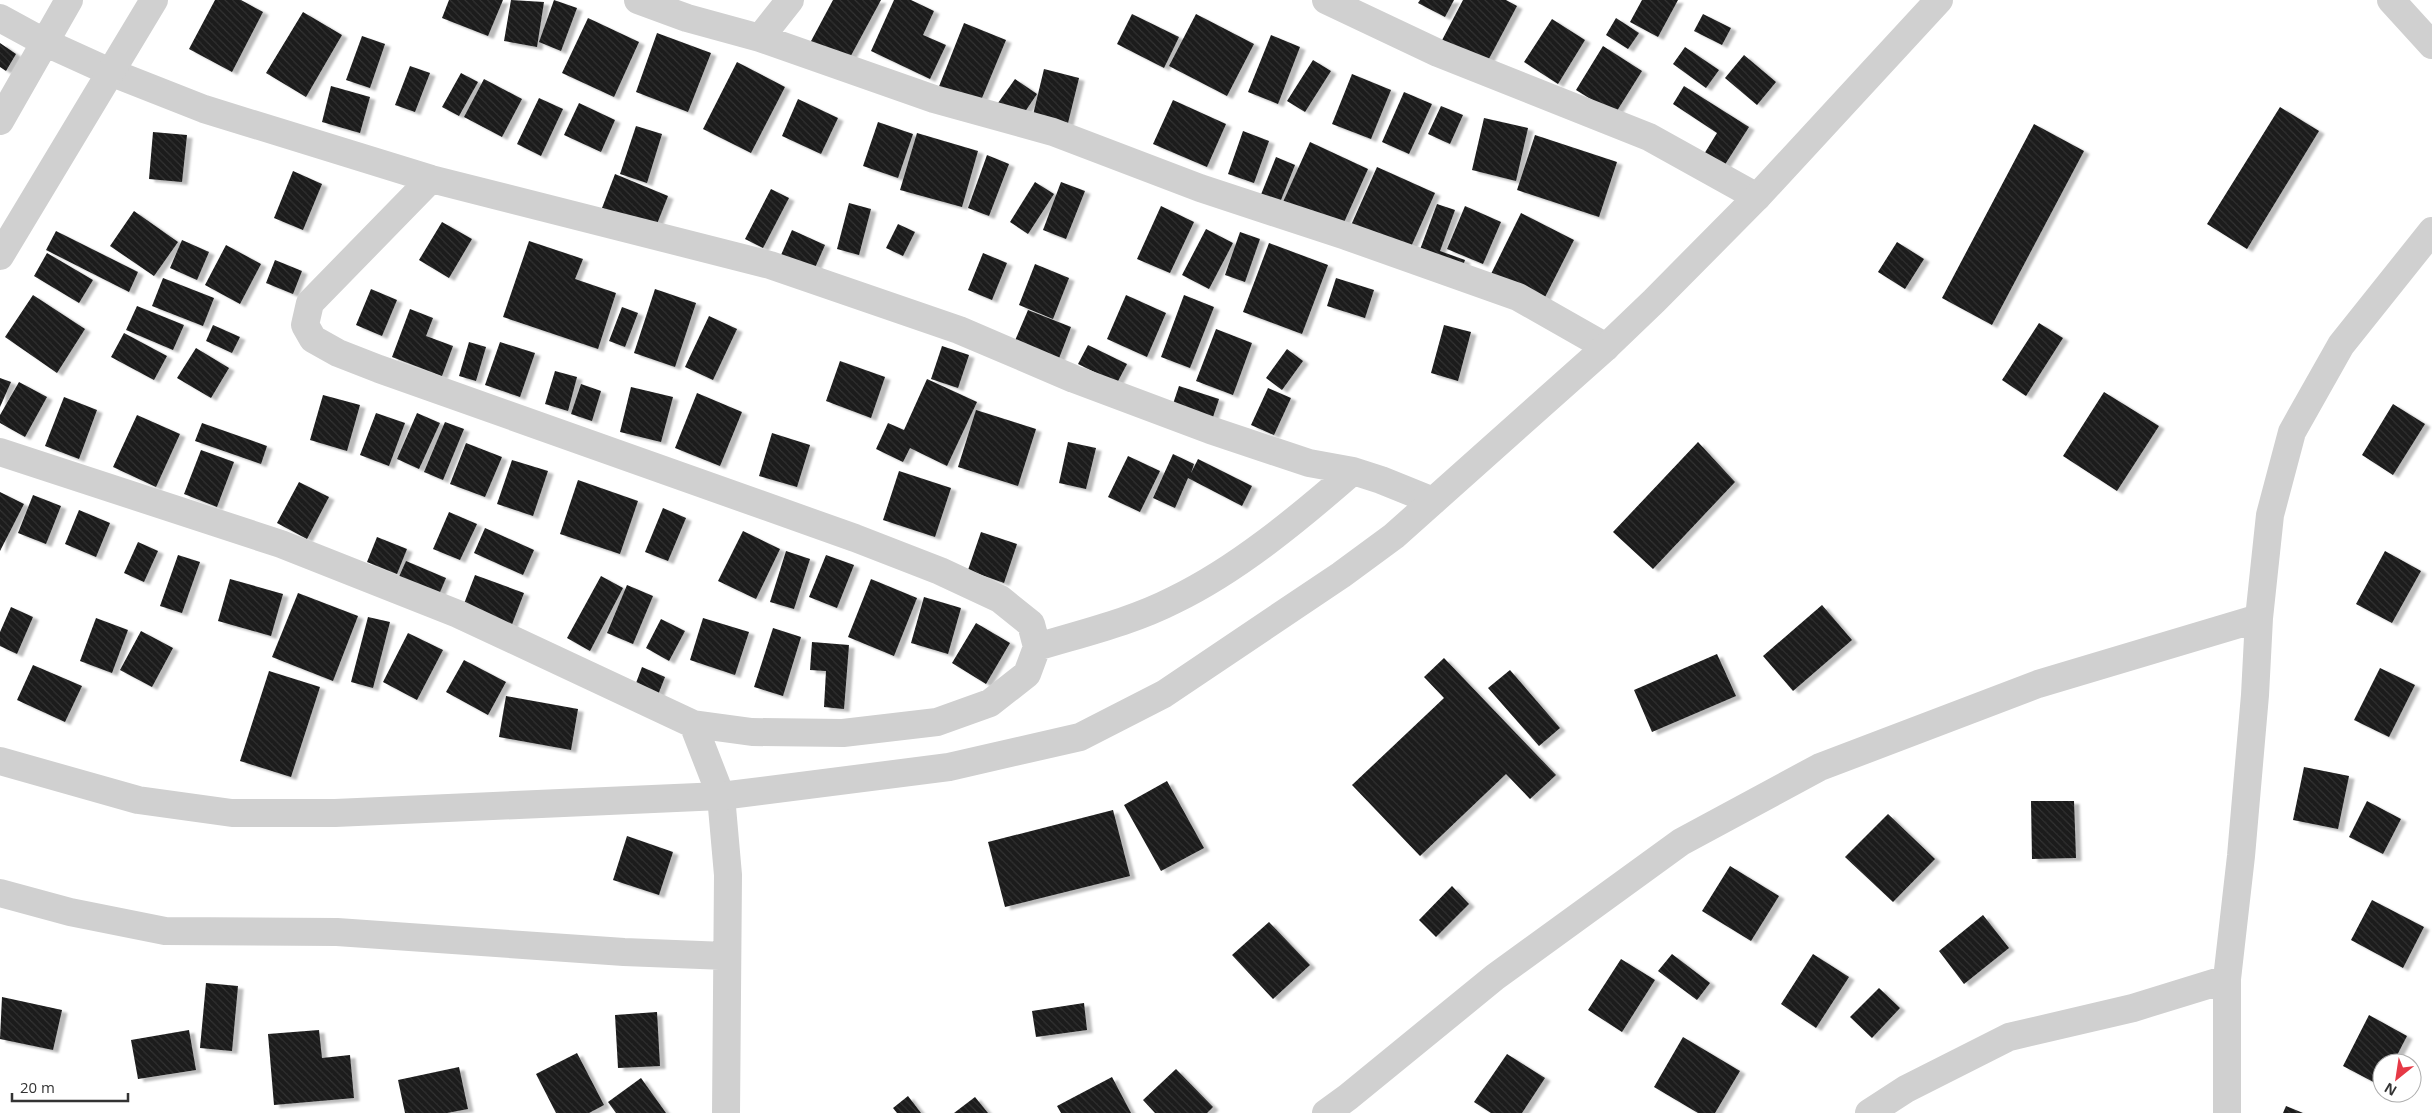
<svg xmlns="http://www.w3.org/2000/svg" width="2432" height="1113" font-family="'Open Sans',sans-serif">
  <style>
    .building { fill: url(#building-back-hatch); filter: url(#shadow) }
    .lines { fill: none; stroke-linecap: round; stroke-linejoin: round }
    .minor { stroke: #d0d0d0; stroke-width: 28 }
    .tertiary { stroke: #d0d0d0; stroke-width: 28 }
  </style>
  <defs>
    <pattern id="building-back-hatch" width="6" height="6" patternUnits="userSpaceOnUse" patternTransform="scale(1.25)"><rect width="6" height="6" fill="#1a1a1a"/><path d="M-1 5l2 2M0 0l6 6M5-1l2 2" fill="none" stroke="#333"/></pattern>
    <filter id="shadow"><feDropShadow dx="5.5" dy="3" stdDeviation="1" flood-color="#0004"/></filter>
  </defs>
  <rect width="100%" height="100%" fill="#fff"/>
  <!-- building -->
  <path class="building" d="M215,0H241L263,12L232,72L189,49Z
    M449,0H503L488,36L442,18Z
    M511,0L544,2L537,47L504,41Z
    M554,0L577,8L561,51L539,42Z
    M833,0H881L847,63L810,43Z
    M894,0H911L934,11L923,35L946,45L930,79L871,51Z
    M1420,0H1454L1445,17L1418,3Z
    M1463,0H1506L1517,6L1483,70L1439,46Z
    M1642,0H1678L1658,37L1630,22Z
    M303,12L342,35L306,97L266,73Z
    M1132,14L1179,37L1164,68L1117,44Z
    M1196,14L1254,44L1227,96L1169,66Z
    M1703,14L1731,28L1722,45L1694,31Z
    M588,18L639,42L614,97L562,73Z
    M1616,18L1639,33L1628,49L1606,35Z
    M1552,19L1585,40L1558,84L1524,62Z
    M964,23L1006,40L977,110L936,94Z
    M657,33L711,53L688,112L636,92Z
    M1271,35L1300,47L1278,104L1248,92Z
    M362,36L385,44L370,88L346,80Z
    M0,43L16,54L6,71L0,67Z
    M1603,46L1642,71L1615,114L1576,90Z
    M1685,47L1719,70L1706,88L1673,64Z
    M1744,55L1776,82L1757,105L1725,78Z
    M1313,60L1331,71L1305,112L1287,101Z
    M737,62L785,87L751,153L703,129Z
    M410,66L430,73L415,112L395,105Z
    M1044,69L1079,78L1068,123L1033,115Z
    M461,73L478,82L459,116L442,107Z
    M1352,74L1391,90L1371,139L1332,124Z
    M484,79L522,99L502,137L464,117Z
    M1015,79L1037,94L1020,119L998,103Z
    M331,86L370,97L360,133L322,122Z
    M1684,86L1749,127L1717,177L1698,164L1717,133L1673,104Z
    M1404,92L1432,104L1409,154L1382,142Z
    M539,98L563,109L541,156L517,144Z
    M798,99L838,118L821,154L782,136Z
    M1173,100L1226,124L1207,167L1153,144Z
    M579,103L615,120L601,152L564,135Z
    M1441,106L1463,115L1450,144L1428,134Z
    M2280,107L2319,131L2247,249L2207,224Z
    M1484,118L1528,128L1516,181L1472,170Z
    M878,122L913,134L898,178L863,166Z
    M2034,124L2084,151L1992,325L1942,298Z
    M636,126L662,134L647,183L620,174Z
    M1243,131L1269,141L1254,183L1228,174Z
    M153,132L187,135L182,182L149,179Z
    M917,133L978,151L962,207L900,190Z
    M1535,135L1617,162L1599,217L1517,190Z
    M1310,142L1368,169L1341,229L1283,202Z
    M987,155L1009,164L989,216L968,208Z
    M1276,157L1295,165L1279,205L1260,197Z
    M1377,167L1435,193L1406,258L1348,232Z
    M293,171L322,184L303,230L274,218Z
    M615,174L668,196L655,229L602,208Z
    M1035,182L1054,194L1028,234L1010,222Z
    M1061,182L1085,191L1066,239L1043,230Z
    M771,189L789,198L763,248L745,239Z
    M849,203L871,209L859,255L837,249Z
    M1437,204L1455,210L1440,251L1465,260L1458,279L1415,263Z
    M1161,206L1194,222L1170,273L1137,259Z
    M1465,206L1501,222L1483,264L1447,249Z
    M134,211L178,242L154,276L110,246Z
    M1521,213L1574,240L1541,305L1489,278Z
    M442,222L472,239L449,278L419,260Z
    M898,224L915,232L903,256L886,248Z
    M1206,229L1233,243L1209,289L1182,275Z
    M792,230L825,245L814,270L781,255Z
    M56,231L138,272L129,292L46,250Z
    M1240,232L1260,239L1245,282L1225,275Z
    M182,240L209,252L197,280L170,268Z
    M529,241L583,259L575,279L616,293L598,349L503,317Z
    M1897,242L1924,259L1905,289L1878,272Z
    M1269,243L1328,265L1302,334L1243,312Z
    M226,245L261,264L240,304L205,285Z
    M47,253L93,280L79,303L34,276Z
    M983,253L1007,263L992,300L968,290Z
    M275,260L302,271L293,294L266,283Z
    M1035,264L1069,278L1053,319L1019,305Z
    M163,278L214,298L203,326L152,306Z
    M1336,278L1374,290L1365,318L1327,306Z
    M371,289L397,300L382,336L356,325Z
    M655,289L696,303L675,367L634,353Z
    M33,295L85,329L57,373L5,337Z
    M1126,295L1166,313L1147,357L1107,339Z
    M1184,295L1214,307L1190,368L1161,357Z
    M137,306L184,325L173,350L126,330Z
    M622,307L638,313L625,347L609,341Z
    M410,309L433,318L426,336L453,346L442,376L392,357Z
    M1028,310L1071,327L1058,361L1014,343Z
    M709,316L737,329L713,380L685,367Z
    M2039,323L2063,338L2026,396L2002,380Z
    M213,325L240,337L232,353L206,341Z
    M1444,325L1471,332L1458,381L1431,373Z
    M1216,329L1252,343L1233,395L1196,381Z
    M124,333L167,356L154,380L111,357Z
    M469,342L486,347L476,381L459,376Z
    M500,342L535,353L520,397L485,385Z
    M1088,345L1127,364L1117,383L1078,364Z
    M942,346L969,355L958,388L931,379Z
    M196,348L229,368L211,398L177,378Z
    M1287,349L1303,361L1282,390L1266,378Z
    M840,361L885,377L871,418L826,401Z
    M555,371L577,377L568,411L545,404Z
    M0,378L11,382L0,407Z
    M927,379L977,402L947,466L910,448L903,462L876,449L888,423L904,430Z
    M19,382L47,397L25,437L0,423V415Z
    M581,384L601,391L592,421L571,414Z
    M1179,386L1219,399L1210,426L1170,413Z
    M631,387L673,397L661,442L620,432Z
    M1268,388L1291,398L1274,435L1251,425Z
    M2104,392L2159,426L2117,491L2063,456Z
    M697,393L742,412L720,466L675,448Z
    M323,395L360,405L347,451L310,440Z
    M64,397L97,410L79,459L45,446Z
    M2393,404L2425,424L2393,475L2362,455Z
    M976,410L1036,429L1018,486L958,467Z
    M376,413L405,423L389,466L360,455Z
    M417,413L440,423L419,469L397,459Z
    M137,415L180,434L156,487L113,467Z
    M445,422L464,429L443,480L424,472Z
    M202,423L267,446L261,464L195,441Z
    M772,433L810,445L797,487L759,476Z
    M1068,442L1096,448L1086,489L1059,483Z
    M1698,442L1735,482L1653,569L1613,532Z
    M466,443L502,457L485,497L450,484Z
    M201,450L234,462L217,507L184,494Z
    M1173,454L1194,464L1191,473L1198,459L1252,486L1242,506L1188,478L1175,508L1153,498Z
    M1128,456L1160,471L1140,512L1108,497Z
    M512,460L548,471L533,516L497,504Z
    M899,471L951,488L935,537L883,520Z
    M578,480L638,501L620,554L560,534Z
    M299,482L329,497L307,539L277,523Z
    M0,492L24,504L0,551Z
    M33,495L61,506L46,544L18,533Z
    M663,508L686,518L668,561L645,552Z
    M79,510L110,523L96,557L65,544Z
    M449,512L477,524L460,560L433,549Z
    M485,528L534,550L523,575L474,553Z
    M743,531L780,549L756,599L718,581Z
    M981,532L1017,544L1004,583L968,570Z
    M377,537L407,549L397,574L367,562Z
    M138,542L158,551L144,582L124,573Z
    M786,551L810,559L794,609L770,602Z
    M2385,551L2421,571L2392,623L2356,604Z
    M178,555L200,562L182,613L160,606Z
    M826,555L854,565L837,608L809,597Z
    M406,561L446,578L438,597L398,579Z
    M475,575L524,593L511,627L462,609Z
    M601,576L623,588L590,651L567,638Z
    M230,579L283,594L271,636L218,621Z
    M871,579L917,598L894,656L848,637Z
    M627,585L653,596L633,644L607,633Z
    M298,593L358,616L333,681L272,657Z
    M924,597L961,608L948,654L911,643Z
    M1822,605L1852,640L1793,691L1763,656Z
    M11,607L33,617L17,654L0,646V632Z
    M368,617L390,622L373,688L351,682Z
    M96,618L128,630L112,673L80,661Z
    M703,618L749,632L735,675L690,660Z
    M661,619L685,631L669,661L646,648Z
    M976,623L1010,643L986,684L952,663Z
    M773,628L801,637L783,696L754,687Z
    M141,631L173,648L152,687L120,670Z
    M408,633L443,650L417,700L383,682Z
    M812,642L849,645L844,709L824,707L826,671L810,670Z
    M1717,654L1736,696L1652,732L1634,690Z
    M1444,658L1556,775L1530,799L1506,774L1420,856L1352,785L1444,698L1424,677Z
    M464,660L506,682L488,715L446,692Z
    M33,665L82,686L65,722L17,700Z
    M642,667L665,677L656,700L633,691Z
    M2380,668L2415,685L2389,737L2354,720Z
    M1510,670L1560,728L1539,746L1488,688Z
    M269,671L320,687L291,777L240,761Z
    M506,696L578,709L571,750L499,737Z
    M2304,767L2349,776L2338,829L2293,820Z
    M1167,781L1204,848L1161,871L1124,805Z
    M2031,801H2074L2076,858L2032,859Z
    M2367,801L2401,819L2383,854L2349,837Z
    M1113,810L1130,876L1005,907L988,842Z
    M1888,814L1935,859L1893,902L1845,857Z
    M627,836L673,852L659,895L613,880Z
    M1730,866L1779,896L1751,941L1702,911Z
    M1452,886L1469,904L1436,937L1419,920Z
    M2372,900L2424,927L2403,968L2351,940Z
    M1983,915L2009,948L1964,984L1939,951Z
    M1269,922L1310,965L1273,999L1232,955Z
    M1672,954L1710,983L1697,1000L1658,971Z
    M1813,954L1849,977L1816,1028L1781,1004Z
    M1621,959L1655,980L1622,1032L1588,1010Z
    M206,983L238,986L232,1051L200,1048Z
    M1879,988L1900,1008L1872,1038L1850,1017Z
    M2,997L62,1010L53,1050L0,1039Z
    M1084,1003L1087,1030L1036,1037L1032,1011Z
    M657,1012L660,1066L618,1068L615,1015Z
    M2369,1015L2407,1036L2393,1063H2382L2381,1086L2343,1066Z
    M189,1030L196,1070L138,1079L131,1040Z
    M319,1030L322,1058L350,1055L354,1098L274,1105L268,1034Z
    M1683,1037L1740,1071L1715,1113H1698L1654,1087Z
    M577,1053L604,1105L589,1113H556L536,1074Z
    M1507,1054L1545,1078L1522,1113H1491L1474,1102Z
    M459,1067L468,1109L447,1113H405L398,1080Z
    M1176,1069L1213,1107L1207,1113H1155L1143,1100Z
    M1112,1077L1131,1113H1061L1057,1106Z
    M641,1078L666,1113H616L608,1102Z
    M908,1096L921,1113H897L893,1108Z
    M975,1097L988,1113H954Z
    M2286,1106L2303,1113H2283Z"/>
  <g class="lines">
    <!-- minor -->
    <path class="minor" d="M638,0L687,18L760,38L934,99L1053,132L1200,188L1346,236L1518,297L1606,347
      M1326,0L1438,53L1649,137L1757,197
      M2391,0L2432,45
      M0,18L44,42L110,72L204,109L431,179L770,265L959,330L1074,379L1210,430L1309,463L1353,471L1381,480L1433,501
      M760,38L790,0
      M0,121L69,0
      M431,179L310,303L305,325L313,339L338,353L379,369L855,538L940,571L1000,599L1031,624L1037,647L1027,674L990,703L937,722L843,733L752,732L693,724
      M0,452L281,544L458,614L693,724L721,796L728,875L726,1113
      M1037,647C1083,633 1131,622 1174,600C1238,569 1299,518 1353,471
      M0,893L70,912L165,931L337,932L624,952L726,956
      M1326,1113L1348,1097L1495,977L1681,842L1820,767L2038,684L2259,618
      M1869,1113L1906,1089L2009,1037L2133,1008L2227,979
      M2227,1113V979L2241,856L2255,695L2259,618L2270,515L2292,432L2341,345L2432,231"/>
    <!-- tertiary -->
    <path class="tertiary" d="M0,256L154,0
      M0,761L138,800L232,813H335L721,796L949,767L1080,737L1164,694L1341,575L1394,536L1606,347L1654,301L1757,197L1939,0"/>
  </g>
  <!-- north arrow -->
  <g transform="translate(2397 1078) rotate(210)"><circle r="24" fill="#ffffff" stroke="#adadad"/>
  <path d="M0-4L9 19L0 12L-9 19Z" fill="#e63946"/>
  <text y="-8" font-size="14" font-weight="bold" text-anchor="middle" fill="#333333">N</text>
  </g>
  <!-- scale -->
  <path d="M12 1093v8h116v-8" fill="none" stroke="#333333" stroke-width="2.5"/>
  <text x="20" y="1093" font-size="15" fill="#333333" stroke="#ffffff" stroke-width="4" paint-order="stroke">20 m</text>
</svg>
